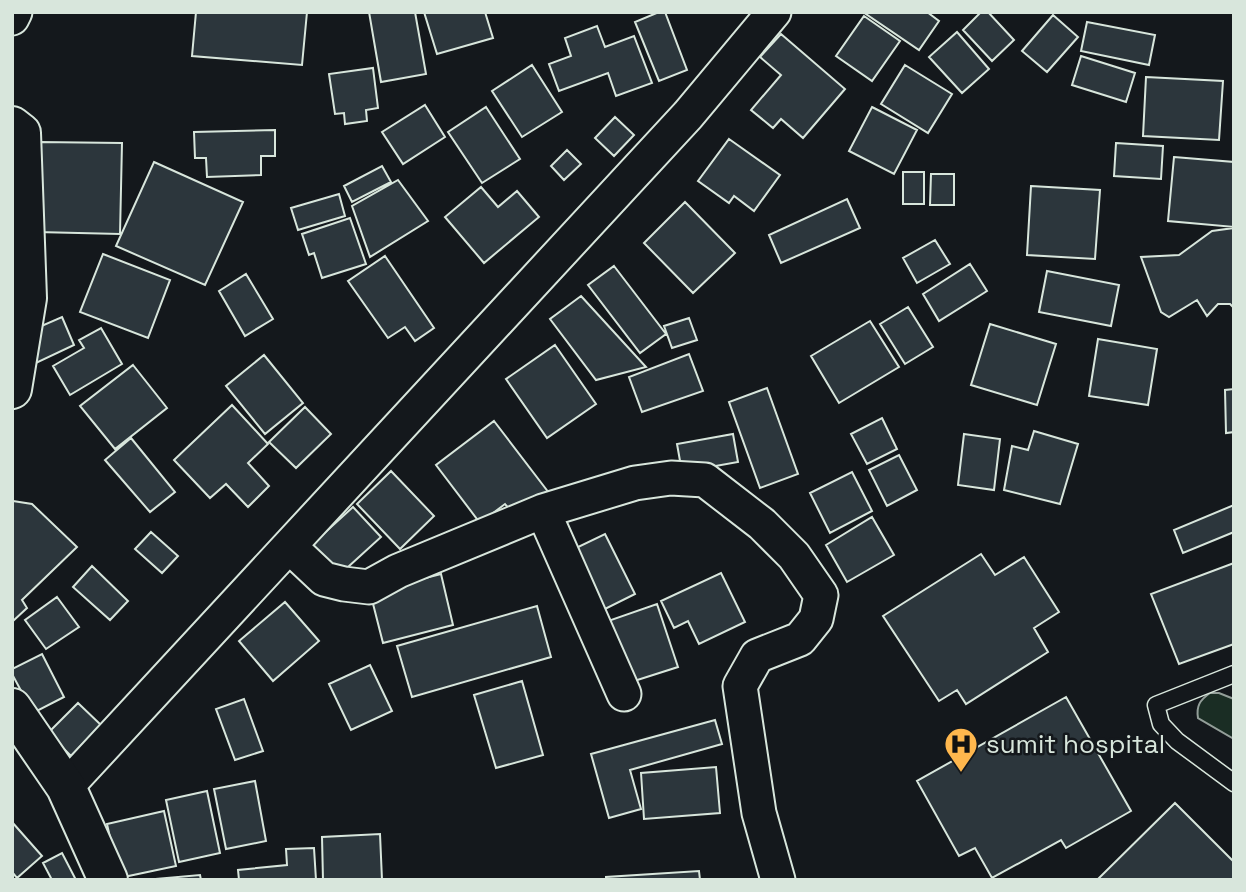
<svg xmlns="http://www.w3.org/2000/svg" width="1246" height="892" font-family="'Space Grotesk',sans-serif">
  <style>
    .green { fill: #1a2d24; stroke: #939e99; stroke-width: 2 }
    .building { fill: #2c363c; stroke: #d8e6dc; stroke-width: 2 }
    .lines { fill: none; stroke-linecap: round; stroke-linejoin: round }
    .lane-casing { stroke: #d8e6dc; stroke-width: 19 }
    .street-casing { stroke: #d8e6dc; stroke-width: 37 }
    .secondary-casing { stroke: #d8e6dc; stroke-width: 42 }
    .lane { stroke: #14181c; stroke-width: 16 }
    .street { stroke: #14181c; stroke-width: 33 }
    .secondary { stroke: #14181c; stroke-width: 38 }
    .labels { text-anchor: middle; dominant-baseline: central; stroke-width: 5; stroke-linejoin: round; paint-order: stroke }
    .poi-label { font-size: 26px; fill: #d8e6dc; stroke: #14181c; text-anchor: start }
  </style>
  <rect width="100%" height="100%" fill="#14181c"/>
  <!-- green -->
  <path class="green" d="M1210,693H1219L1234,699V739L1198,718C1196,706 1200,700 1210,693Z"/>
  <!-- building -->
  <path class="building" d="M196,12H307L302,65L192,56Z
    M369,12H415L426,74L381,82Z
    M424,12H485L493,38L437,54Z
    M659,12H665L687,70L659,81L635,22Z
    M863,12H927L939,21L919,50Z
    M981,12H988L1014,40L992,61L963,30Z
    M1053,15L1078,37L1047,72L1022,51Z
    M864,16L900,41L872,81L836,56Z
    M1087,22L1155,35L1149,65L1081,51Z
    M597,26L605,47L634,36L652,83L616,96L608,73L559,91L549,64L571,56L565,38Z
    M957,32L989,69L962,93L929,57Z
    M781,34L845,89L803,138L781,119L773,128L751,110L781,75L760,57Z
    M1081,56L1135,73L1126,102L1072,85Z
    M532,65L562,112L522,137L492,91Z
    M905,65L952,94L928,133L881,104Z
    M373,68L378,108L366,110L367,121L345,124L344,113L335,114L329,74Z
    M1146,77L1223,81L1219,140L1143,136Z
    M425,105L445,137L403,164L382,132Z
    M486,107L520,159L482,183L448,132Z
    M872,107L917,130L894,174L849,151Z
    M615,117L634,135L614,156L595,138Z
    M275,130V156H261V175L207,177L206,158H195L194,132Z
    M729,139L780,175L754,211L734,196L729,203L698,181Z
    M39,142L122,143L120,234L37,232Z
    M1116,143L1163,146L1161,179L1114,176Z
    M567,150L581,164L564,180L551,166Z
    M1174,157L1234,162V227L1168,221Z
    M154,162L243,202L205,285L116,246Z
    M382,166L391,182L352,202L344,186Z
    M903,172H924V204H903Z
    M931,174H954V205H930Z
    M398,180L428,221L370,257L352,206Z
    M1031,186L1100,190L1095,259L1027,255Z
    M481,187L498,207L517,191L539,217L484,263L445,217Z
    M339,194L345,216L298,230L291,208Z
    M847,199L860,228L781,263L769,235Z
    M685,202L735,253L693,293L644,243Z
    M350,218L366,264L322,278L314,253L309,255L302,234Z
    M1234,228V308L1230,304H1218L1207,316L1197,300L1169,317L1161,312L1141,257L1179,255L1212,231Z
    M935,240L950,264L917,283L903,258Z
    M103,254L170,280L148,338L80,312Z
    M385,256L434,328L415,341L405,327L388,338L348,281Z
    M970,264L987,291L939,321L923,294Z
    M614,266L666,334L640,353L588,285Z
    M1047,271L1119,285L1111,326L1039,312Z
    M246,274L273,319L245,336L219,291Z
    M581,296L646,367L596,380L550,319Z
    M908,307L933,347L905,364L880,324Z
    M62,317L74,345L36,363L23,334Z
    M689,318L697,340L672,348L664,326Z
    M870,321L899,367L839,403L811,356Z
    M990,324L1056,344L1037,405L971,385Z
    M101,328L122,364L70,395L53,366L84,348L79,340Z
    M1098,339L1157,349L1148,405L1089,396Z
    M555,345L596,404L547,438L506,379Z
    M689,354L703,391L642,412L629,377Z
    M264,355L303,403L265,434L226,386Z
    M133,365L167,408L115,449L80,406Z
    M767,388L798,474L760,488L729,402Z
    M1234,389V432L1226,433L1225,390Z
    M232,405L268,444L248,463L269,486L248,507L226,484L210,498L174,460Z
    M305,407L331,434L296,468L269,442Z
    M882,418L897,449L867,464L851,434Z
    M494,421L549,493L516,517L505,504L480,523L436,465Z
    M1034,431L1078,444L1060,504L1004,490L1012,446L1028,450Z
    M733,434L738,462L682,472L677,444Z
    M964,434L1000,439L994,490L958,485Z
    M131,438L175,492L150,512L105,460Z
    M899,455L917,490L887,506L869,470Z
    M391,471L434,516L400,549L357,504Z
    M852,472L872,511L830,533L810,493Z
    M13,501L32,504L77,547L22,600L27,608L12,622Z
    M1234,505V532L1183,553L1174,530Z
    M353,507L381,537L337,577L309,547Z
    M872,517L894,555L847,582L826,545Z
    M151,532L178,556L162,573L135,549Z
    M605,534L635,594L579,622L549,561Z
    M981,554L995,575L1024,557L1059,612L1034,628L1048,652L966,704L957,690L939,701L883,616Z
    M1234,563V644L1179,664L1151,594Z
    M92,566L128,601L110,620L73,587Z
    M721,573L745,622L699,644L688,621L674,628L661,601Z
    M441,574L453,625L383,643L370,592Z
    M57,597L79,627L46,649L25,620Z
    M285,602L319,641L273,681L239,641Z
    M657,604L678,667L628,683L608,621Z
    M537,606L551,657L412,697L397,646Z
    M42,654L64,697L33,713L12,674V669Z
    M370,665L392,711L351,730L329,684Z
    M522,681L543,755L496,768L474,695Z
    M1066,697L1131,811L1066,848L1061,840L992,878L975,848L959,856L917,781Z
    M244,699L263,751L235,760L216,709Z
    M78,703L101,725L71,756L48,733Z
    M715,720L722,744L630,770L641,809L609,818L591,754Z
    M716,767L720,813L644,819L641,773Z
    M255,781L266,841L226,849L214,789Z
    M207,791L220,853L179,862L166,800Z
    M1175,803L1234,862V880H1097Z
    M164,811L176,866L119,878L107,824Z
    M12,822L42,856L17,878L12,872Z
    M380,834L382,880H323L322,837Z
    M314,848L316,880H239L238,870L287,865L286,849Z
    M62,853L76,880H52L43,863Z
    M699,871L700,880H606V877Z
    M200,875L201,880H144Z"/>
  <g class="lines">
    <defs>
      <path id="lane" d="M1234,674L1156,705L1161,724L1177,741L1234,783"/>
      <path id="street" d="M12,18L15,12
        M543,511L624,694
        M290,547L324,579L344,584L369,587L398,571L543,511L635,483L671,478L705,480L762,524L794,556L821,595L816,619L800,639L757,656L740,686L759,813L778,880
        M66,787L688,115L774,12"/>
      <path id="secondary" d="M12,126L21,133L27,298L12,389
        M12,708L66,787L108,880"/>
    </defs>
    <!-- lane casing -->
    <use href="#lane" class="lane-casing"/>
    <!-- street casing -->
    <use href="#street" class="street-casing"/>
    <!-- secondary casing -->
    <use href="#secondary" class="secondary-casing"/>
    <!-- lane -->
    <use href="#lane" class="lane"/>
    <!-- street -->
    <use href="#street" class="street"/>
    <!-- secondary -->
    <use href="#secondary" class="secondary"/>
  </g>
  <!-- icons -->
  <defs>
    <symbol id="hospital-pin" viewBox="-11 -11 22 30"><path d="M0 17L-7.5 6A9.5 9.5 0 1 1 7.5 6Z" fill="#ffb74d" stroke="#14181c"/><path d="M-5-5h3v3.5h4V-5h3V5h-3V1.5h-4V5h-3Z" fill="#111"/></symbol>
  </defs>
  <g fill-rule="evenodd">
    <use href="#hospital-pin" x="942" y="725" width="38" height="52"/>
  </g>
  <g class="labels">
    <!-- poi labels -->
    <g class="poi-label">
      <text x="986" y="744">sumit hospital</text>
    </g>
  </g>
  <!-- border -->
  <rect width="1246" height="892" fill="none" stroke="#d8e6dc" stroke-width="28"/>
</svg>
